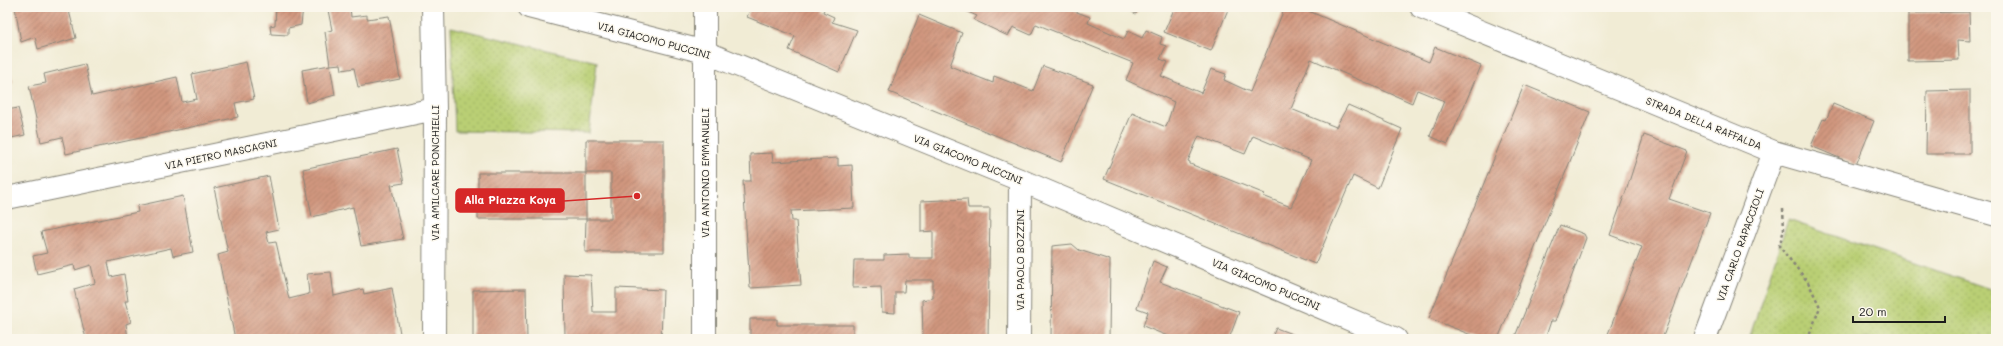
<svg xmlns="http://www.w3.org/2000/svg" width="2003" height="346" font-family="Mali,sans-serif">
  <style>
    .grass { fill: url(#grass-dots); stroke: #6a7648 }
    .building { fill: url(#building-hatch); fill-rule: evenodd }
    .lines { fill: none; stroke-linecap: round; stroke-linejoin: round }
    .minor-casing { stroke: #868478; stroke-width: 24 }
    .tertiary-casing { stroke: #868478; stroke-width: 24 }
    .path { stroke: #868478; stroke-width: 2.5; stroke-dasharray: 3 3; stroke-linecap: butt }
    .minor { stroke: #fff; stroke-width: 22 }
    .tertiary { stroke: #fff; stroke-width: 22 }
    .labels { text-anchor: middle; dominant-baseline: central; stroke-width: 3; stroke-linejoin: round; paint-order: stroke }
    .street-label { font-size: 10px; fill: #1c1c1c; stroke: #fbf7ec }
    .leader { fill: none; stroke: #d62828; stroke-width: 1.5 }
    .callout-dot { fill: #d62828; stroke: #fbf7ec; stroke-width: 1.5 }
    .callout { fill: #d62828; stroke: #d62828; stroke-width: 1.5 }
    .callout-label { font-size: 11px; text-anchor: middle; font-weight: bold; fill: #fff }
  </style>
  <defs>
    <pattern id="grass-dots" width="8" height="8" patternUnits="userSpaceOnUse"><rect width="8" height="8" fill="#b9cf74"/><path d="M2 2h.1M6 6h.1" fill="none" stroke="#9eb164" stroke-width="1.8" stroke-linecap="round"/></pattern>
    <pattern id="building-hatch" width="6" height="6" patternUnits="userSpaceOnUse"><rect width="6" height="6" fill="#d1977f"/><path d="M-1 1l2-2M0 6l6-6M5 7l2-2" fill="none" stroke="#a97a67"/></pattern>
  </defs>
  <rect width="100%" height="100%" fill="#fbf7ec"/>
  <filter id="ink" filterUnits="userSpaceOnUse"><feTurbulence type="fractalNoise" baseFrequency=".025" numOctaves="2"/><feDisplacementMap in="SourceGraphic" scale="8" xChannelSelector="R" yChannelSelector="G"/><feConvolveMatrix kernelMatrix="1 2 1 2 8 2 1 2 1" color-interpolation-filters="sRGB"/></filter>
  <filter id="wash" filterUnits="userSpaceOnUse"><feTurbulence type="fractalNoise" baseFrequency=".012" numOctaves="4" result="noise"/><feDisplacementMap in="SourceGraphic" scale="16" xChannelSelector="R" yChannelSelector="G"/><feGaussianBlur stdDeviation="0.9" result="paint"/><feColorMatrix in="noise" values="0 0 0 0 0 0 0 0 0 0 0 0 0 0 0 0 0 1.4 0 .05"/><feComposite in="paint" operator="in"/></filter>
  <g filter="url(#wash)">
    <rect width="100%" height="100%" fill="#f1ecd5"/>
    <!-- grass -->
    <path class="grass" d="M451,27L597,62L589,133L455,131Z
      M1788,220L1996,291V339H1749Z"/>
    <g id="blocks">
      <!-- building -->
      <path class="building" d="M15,7H68L76,38L38,49L35,37L21,42Z
        M276,7H303L301,25L288,28V35L271,34L270,26L275,25Z
        M350,7L351,17L367,15V19L389,16L400,79L358,87L354,68L342,70L341,64L330,65L325,32L332,30L328,10Z
        M751,7H825L823,12L834,17L832,22L857,30L839,72L789,50L795,36L747,17Z
        M962,7H1064L1090,17L1088,23L1124,39L1128,31L1142,38L1146,30L1162,37L1160,44L1166,46L1160,59L1168,62L1161,76L1201,93L1211,69L1226,74L1224,80L1250,92L1285,7H1299L1429,62L1435,47L1481,66L1448,144L1430,136L1444,101L1417,90L1412,103L1311,59L1291,109L1336,127L1348,105L1402,129L1378,188L1353,176L1315,264L1104,179L1132,113L1166,127L1174,102L1126,80L1133,63L1036,24L1031,35L1013,27L1008,36L974,20L977,16L961,9ZM1199,136L1245,154L1253,136L1311,160L1291,207L1263,196L1265,194L1190,164V162L1188,161Z
        M1123,7H1139L1136,14Z
        M1175,7H1229L1211,51L1164,32Z
        M1969,12L1970,41L1958,40L1959,60L1908,61V13Z
        M919,15L962,33L950,66L993,83L994,76L1033,91L1043,66L1093,84L1061,162L889,92Z
        M7,58L13,82L7,84Z
        M246,62L254,99L235,103L238,117L66,154L62,137L41,142L29,86L46,83L44,74L85,64L92,96L177,77L182,102L197,99L192,74Z
        M330,65L335,95L307,103L302,70Z
        M1524,85L1590,112L1498,339H1481L1429,318Z
        M1970,90V154H1926L1927,91Z
        M1833,104L1874,121L1856,165L1811,146L1823,119L1826,120Z
        M18,108L25,135L7,139V110Z
        M1644,135L1687,151L1669,199L1710,213L1662,339H1606L1642,247L1610,235L1627,188Z
        M586,140H664V252H585L586,219H611V173H586Z
        M397,149L404,183L391,185L403,239L361,246L353,207L312,217L303,169Z
        M772,153L773,162L838,158V166L852,165L854,208L791,211L792,221H796L801,285L750,288L743,181H751L750,154Z
        M478,173H586V219H478Z
        M269,176L279,229L266,232L269,243L276,242L289,299L309,294L307,274L331,272L334,296L363,289L364,294L392,288L401,339H235L218,255L228,252L214,188Z
        M183,196L193,252L173,256L171,248L108,262L111,277L124,274L128,301H125L131,322L126,324L128,339H86L74,289L95,283L91,265L75,270L74,265L37,274L33,256L47,253L41,232L138,212L137,206Z
        M967,199L968,208H990L988,339H923L922,300L933,298V280H905L904,292H895V313L882,312L881,287L853,288L854,260H884V255L909,254V258H933V231L921,232V201Z
        M1560,225L1584,234L1586,238L1555,321H1551L1545,339H1514Z
        M1072,244L1079,250L1110,260L1109,339H1051L1052,246Z
        M1153,261L1167,267L1160,282L1239,312L1229,339H1175L1143,326L1148,312L1137,308Z
        M564,274L591,275L593,312H616V288L663,290L661,339H565Z
        M526,289L527,339H473V290Z
        M750,319H777V325H853V339H750Z
        M1276,328L1305,339H1271Z"/>
    </g>
  </g>
  <g filter="url(#ink)">
    <use href="#blocks" fill-opacity="0" stroke="#868478" stroke-width="1"/>
    <g class="lines">
      <defs>
        <path id="minor" d="M433,7L435,109L434,339
          M529,7L705,52L1020,180L1396,339
          M705,7V339
          M7,198L435,109
          M1019,339L1020,180
          M1705,339L1774,152"/>
        <path id="tertiary" d="M1421,7L1774,152L1996,215"/>
      </defs>
      <!-- minor casing -->
      <use href="#minor" class="minor-casing"/>
      <!-- tertiary casing -->
      <use href="#tertiary" class="tertiary-casing"/>
      <!-- path -->
      <path class="path" d="M1783,209L1784,230L1779,246L1808,282L1820,307L1808,339"/>
      <!-- minor -->
      <use href="#minor" class="minor"/>
      <!-- tertiary -->
      <use href="#tertiary" class="tertiary"/>
    </g>
  </g>
  <g class="labels">
    <!-- street labels -->
    <g class="street-label">
      <text transform="translate(654 40) rotate(15)">VIA GIACOMO PUCCINI</text>
      <text transform="translate(1704 123) rotate(22)">STRADA DELLA RAFFALDA</text>
      <text transform="translate(221 154) rotate(-12)">VIA PIETRO MASCAGNI</text>
      <text transform="translate(968 159) rotate(22)">VIA GIACOMO PUCCINI</text>
      <text transform="translate(435 173) rotate(-90)">VIA AMILCARE PONCHIELLI</text>
      <text transform="translate(705 173) rotate(-90)">VIA ANTONIO EMMANUELI</text>
      <text transform="translate(1740 245) rotate(-70)">VIA CARLO RAPACCIOLI</text>
      <text transform="translate(1020 260) rotate(-90)">VIA PAOLO BOZZINI</text>
      <text transform="translate(1266 284) rotate(23)">VIA GIACOMO PUCCINI</text>
    </g>
  </g>
  <!-- callouts -->
  <path class="leader" d="M637 196L564 201"/>
  <circle class="callout-dot" cx="637" cy="196" r="4"/>
  <rect class="callout" x="456" y="189" width="108" height="23" rx="4"/>
  <g class="callout-label">
    <text x="510" y="204">Alla Piazza Koya</text>
  </g>
  <!-- margin -->
  <rect width="2003" height="346" fill="none" stroke="#fbf7ec" stroke-width="24"/>
  <!-- scale -->
  <path d="M1853 316v6h92v-6" fill="none" stroke="#1c1c1c" stroke-width="2"/>
  <text x="1859" y="316" font-size="12" fill="#1c1c1c" stroke="#fbf7ec" stroke-width="3" paint-order="stroke">20 m</text>
</svg>
